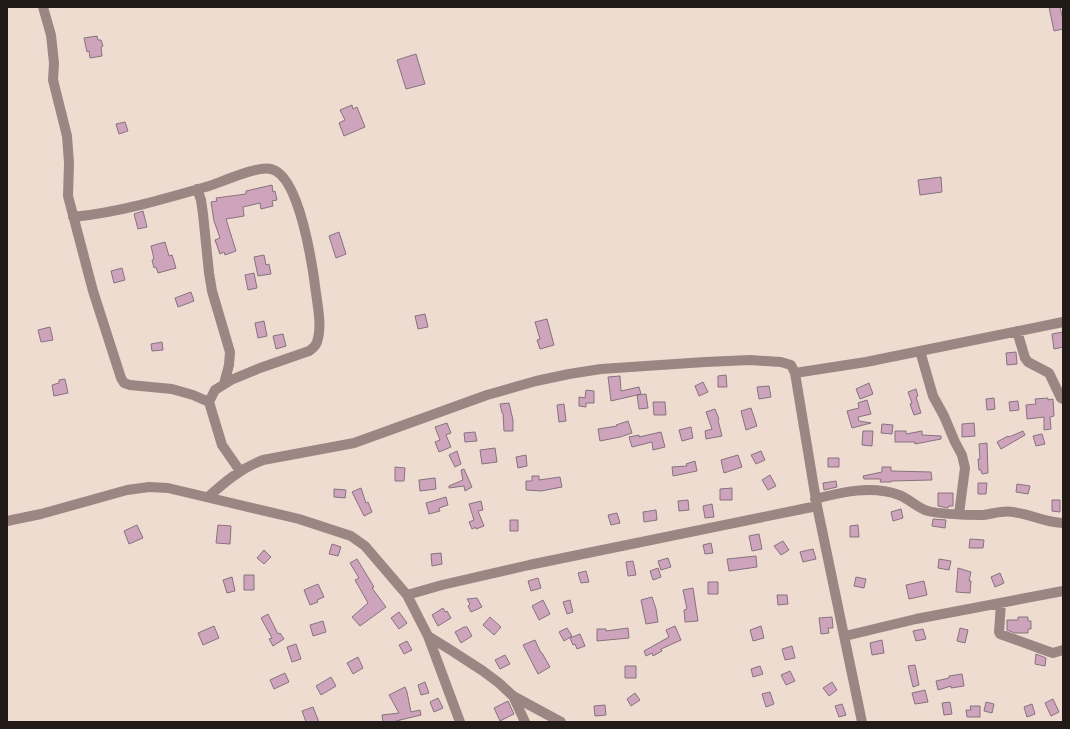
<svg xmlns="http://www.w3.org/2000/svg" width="1070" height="729" font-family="'Titillium Web',sans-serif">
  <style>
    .building { fill: #cea4bd; stroke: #85737d }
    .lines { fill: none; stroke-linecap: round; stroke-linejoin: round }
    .minor { stroke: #9c8683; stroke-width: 10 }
  </style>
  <rect width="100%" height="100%" fill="#efdcd1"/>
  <!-- building -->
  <path class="building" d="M1049,7H1060L1063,20V29L1054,31Z
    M97,36L98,40H101L103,46L101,47L102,56L90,58L89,51L87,52L84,38Z
    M416,54L425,84L406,89L397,60Z
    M352,105L353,109L357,107L365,127L344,136L339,123L345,120L340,110Z
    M125,122L128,131L119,134L116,124Z
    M941,177L942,192L920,195L918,180Z
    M272,185L273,192L275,191L277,200L272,201L273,206L261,209L260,203L243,207L244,216L226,219L236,251L225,255L224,252L220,254L215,240L220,238L214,221L211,202L217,201L216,198L246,194V191Z
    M143,211L147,227L138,229L134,214Z
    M339,232L346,254L336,258L329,236Z
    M165,242L169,256L172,255L176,268L158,273L156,267L154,268L152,260L154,259L151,246Z
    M264,255L266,265L269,264L271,274L258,276L254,257Z
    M122,268L125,280L114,283L111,271Z
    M254,273L257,288L248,290L245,275Z
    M191,292L194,301L178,307L175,298Z
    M425,314L428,327L418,329L415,316Z
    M547,319L554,345L540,349L537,340L540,339L535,322Z
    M264,321L267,336L258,338L255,323Z
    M50,327L53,340L41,342L38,330Z
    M1063,332V347L1054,349L1052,334Z
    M283,334L286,346L276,349L273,336Z
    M162,342L163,350L152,351L151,344Z
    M1016,352L1017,364L1007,365L1006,353Z
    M726,375L727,387H718V376Z
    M620,376L621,391L639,387L641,394L611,401L608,377Z
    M65,379L68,393L54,396L52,385L59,383V380Z
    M703,382L708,392L699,396L695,386Z
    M869,383L873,394L860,399L856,389Z
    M769,386L771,397L759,399L757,387Z
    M916,389L918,396L916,397L921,413L914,415L910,404L912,403L908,392Z
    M586,390L594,391V403H586V407L579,406V397L585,398Z
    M646,394L648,408L639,409L637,395Z
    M994,398L995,409L987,410L986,399Z
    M1048,398V400L1053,399L1054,416L1050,417L1051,429L1044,430V417L1027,419L1026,405L1036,404L1035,399Z
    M867,400L871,414L858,417L859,421L871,423L852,428L847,411L859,408L858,403Z
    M1018,401L1019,410L1010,411L1009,402Z
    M653,402H665L666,415H654Z
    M509,403L513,420V431H504L503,413H502L500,404Z
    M564,404L566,421L559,422L557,405Z
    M751,408L757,426L746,430L741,411Z
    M715,409L719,419L718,420L722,436L706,439L705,431L712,429L706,412Z
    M628,421L632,433L620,437L600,441L598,429L617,426L616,425Z
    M447,423L451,433L446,435L451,447L439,452L435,442L440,440L435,427Z
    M974,423L975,436L962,437V424Z
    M882,424L893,425L892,434L881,433Z
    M691,427L693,438L682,441L679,430Z
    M863,431H873L872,446L862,445Z
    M895,431H906V434L922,431V435L941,436V439L915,444V442H895Z
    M1023,431L1025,435L1001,449L997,442L1008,436L1009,437Z
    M475,432L477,441L465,442L464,433Z
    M661,432L665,447L653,450L652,442L632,447L629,437L639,435V437Z
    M1042,434L1045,444L1036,446L1033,436Z
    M987,443L988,473L982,474L981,470H979L978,459H980L979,444Z
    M495,448L497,462L482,464L480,450Z
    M457,451L461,464L455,467L449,455Z
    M761,451L765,460L756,464L751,455Z
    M526,455L527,466L518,468L516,457Z
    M738,455L742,467L724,473L721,460Z
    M828,458H839V467H828Z
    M695,461L697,471L673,476L672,467L687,466L686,464Z
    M395,467L405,468L404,481H395Z
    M882,467H891V471L931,472L932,480L891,481V482H880L881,479H864L863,476L882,472Z
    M464,469L472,487L465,491L464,486L449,488V486L463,480L461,470Z
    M770,475L776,486L768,490L762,480Z
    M532,476H539V480L560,477L562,487L541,491L526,490V481H532Z
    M435,478L436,489L420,491L419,480Z
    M836,481L837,487L824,490L823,483Z
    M978,483H987L986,494H978Z
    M1017,484L1030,486L1028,494L1016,492Z
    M361,488L366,503L368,502L372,512L364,516L352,492Z
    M732,488V500H720V489Z
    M334,489L346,490L345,498L334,497Z
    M938,493H953V506H949L948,508L938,506Z
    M446,497L448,505L439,508L440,511L429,514L426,503Z
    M688,500L689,510L679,511L678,501Z
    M1052,500H1060V512L1052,511Z
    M481,501L483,510L478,511L484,526L476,529V527L472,529L469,522L474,520L469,504Z
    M712,504L714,517L705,518L703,506Z
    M901,509L903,518L893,521L891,512Z
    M656,510L657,520L644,522L643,512Z
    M617,513L620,523L611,525L608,515Z
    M933,519L946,520L945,528L932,526Z
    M510,520H518V531H510Z
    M137,525L143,538L129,544L124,531Z
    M218,525L231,526L230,544L216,543Z
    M858,525L859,537H850V526Z
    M759,534L762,549L752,551L749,536Z
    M970,539L984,540L983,548H969Z
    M783,541L789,550L781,555L774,546Z
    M711,543L713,553L705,554L703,545Z
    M332,544L341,547L338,556L329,554Z
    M813,549L816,559L803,562L800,552Z
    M264,550L271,557L264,564L257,558Z
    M441,553L442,564L432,566L431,554Z
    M756,556L757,567L729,571L727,559Z
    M668,558L671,567L661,570L658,561Z
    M357,559L374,587L372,588L386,607L360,626L352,617L368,603L355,580L359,578L350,563Z
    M939,559L951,561L949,570L938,568Z
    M633,561L636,575L628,576L626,562Z
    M658,568L661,577L653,580L650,571Z
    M958,568L971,572L969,581H971L970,593L956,592Z
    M586,571L589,582L581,583L578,573Z
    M1000,573L1004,583L995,587L991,577Z
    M244,575H254V590H244Z
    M232,577L235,591L227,593L223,580Z
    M856,577L866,579L864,588L854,586Z
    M538,578L541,588L531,591L528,581Z
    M924,581L927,595L909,599L906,585Z
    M708,582H718V594H708Z
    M318,584L324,597L317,600L318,602L310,605L304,590Z
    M693,588L698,621L685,622L684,610L687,609L683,590Z
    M777,595H787L788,604L778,605Z
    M652,597L656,609L658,622L646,624L641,600Z
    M477,598L482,607L471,612L468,606L470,604L467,599Z
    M543,600L550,614L539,620L532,606Z
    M570,600L573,612L567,614L563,602Z
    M443,608L445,612L447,611L451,618L438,626L432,615Z
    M399,612L407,623L399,629L391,618Z
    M268,614L278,634L280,633L284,639L273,646L269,639L272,638L261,618Z
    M490,617L501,627L494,635L483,625Z
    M832,617L833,628H828L829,633L821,634L819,618Z
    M1018,617H1028V621H1031V629H1028V633H1015L1007,630V620H1018Z
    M323,621L326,632L313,636L310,625Z
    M214,626L219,638L203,645L198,633Z
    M675,626L681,640L661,649L662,651L653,656L652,653L646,656L644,651L669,637L666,630Z
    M761,626L764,638L753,641L750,630Z
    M464,627H467L472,636L461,643L455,632Z
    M567,628L572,636L564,641L559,632Z
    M628,628L629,638L597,641V629H606V631Z
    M960,628L968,630L965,643L957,641Z
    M923,629L926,639L916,641L913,631Z
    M580,634L585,646L577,649L575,644L573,645L570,638Z
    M535,640L541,653H542L550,667L538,674L523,645Z
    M882,640L884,653L872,655L870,643Z
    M407,641L412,650L404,654L399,645Z
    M296,644L301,659L292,662L287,647Z
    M792,646L795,658L785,660L782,649Z
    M1036,654L1046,658L1045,666L1035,664Z
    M505,655L510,664L500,669L495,660Z
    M358,657L363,668L353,674L347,663Z
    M915,665L919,685L913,687L908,666Z
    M625,666H636V678H625Z
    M760,666L763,674L753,677L751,669Z
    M790,671L795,681L786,685L781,675Z
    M285,673L289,682L274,689L270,680Z
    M962,674L964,686L951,688V686L938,690L936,681L949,678V676Z
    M331,677L336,686L321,695L316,686Z
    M425,682L429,693L421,695L418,685Z
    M832,682L837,690L829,696L823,688Z
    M405,687L407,692L411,712L420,710L421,715L392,722H383L382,715L399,713L389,695Z
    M925,690L928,702L915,704L912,693Z
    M770,692L774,704L766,707L762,694Z
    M635,693L640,700L631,706L627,699Z
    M438,698L443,708L434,712L430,702Z
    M1053,699L1059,712L1051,716L1045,703Z
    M508,701L514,714L500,721L494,708Z
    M950,702L952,714L944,715L942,703Z
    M986,702L994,704L992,713L984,711Z
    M842,704L846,715L839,717L835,706Z
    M1032,704L1035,714L1027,717L1024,707Z
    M605,705L606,715L595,716L594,706Z
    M970,706H980V717H967L966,710H971Z
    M313,707L319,722H306L302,711Z"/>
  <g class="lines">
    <!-- minor -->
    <path class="minor" d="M43,7L51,35L54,63L53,80L67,136L69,163L68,196L93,291L121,378L124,383L130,385L172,389L193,395L209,402
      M197,189L201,200L203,214L209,273L212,291L230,352L229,365L224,384
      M73,217C120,212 164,199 209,186C225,181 255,166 271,169C300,175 313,269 316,293C318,308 322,327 317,342C316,346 313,348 309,351L260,368L231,380L215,390L209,402L222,445L240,471
      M1017,331L1025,358L1028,362L1049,373L1061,398L1063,399
      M920,351L933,396L944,416L955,442L962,455L965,468L959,514
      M795,373L866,362L1063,322
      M208,497C225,482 241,468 263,460L354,443L487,395L536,381L569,374L601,369L705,362L750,360L781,362L791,365L795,373L817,506L862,722
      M815,499C842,492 872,485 899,495C910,499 917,508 928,511C945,515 965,515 983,515C992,514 1003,510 1013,512C1030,514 1046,523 1063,523
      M7,521L41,514L127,490L149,487L168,488L299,519L351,536L365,546L407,595L442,585L529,565L817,506
      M407,595L428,636L460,722
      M1001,603L999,632L1000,634L1047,651L1053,653L1063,650
      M428,636L449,649L483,671L499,683L513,696L561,722
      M845,636L916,619L1063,591
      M513,696L525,722"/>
  </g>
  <!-- border -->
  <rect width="1070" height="729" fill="none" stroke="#211a17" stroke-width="16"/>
</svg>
